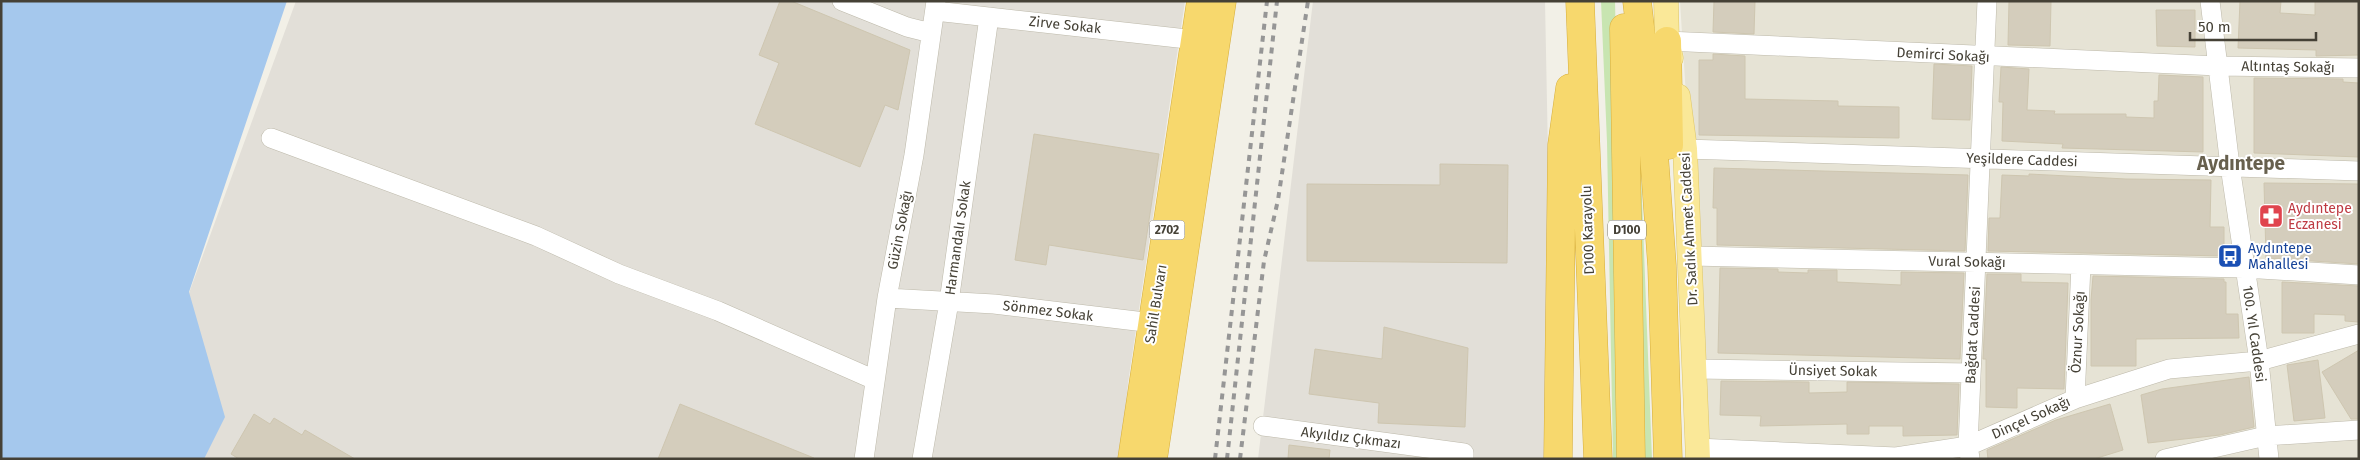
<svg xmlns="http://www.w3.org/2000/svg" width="2360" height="460" font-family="'Fira Sans',sans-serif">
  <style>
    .residential { fill: #e6e3d5 }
    .industrial { fill: #e2dfd8 }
    .green { fill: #c8e5b1 }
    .water { fill: #a5c8ed }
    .building { fill: #d4cdbc; stroke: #cec6b0 }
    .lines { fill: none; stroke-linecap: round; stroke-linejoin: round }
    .minor-casing { stroke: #bdb9aa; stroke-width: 20 }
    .major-casing { stroke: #dec769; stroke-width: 25 }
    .highway-casing { stroke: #d6ae3d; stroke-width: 29 }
    .minor { stroke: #fff; stroke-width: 19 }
    .major { stroke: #fae898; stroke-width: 24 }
    .highway { stroke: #f7d86d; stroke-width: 28 }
    .rail { stroke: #969696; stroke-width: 4; stroke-dasharray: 6 6; stroke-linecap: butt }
    .labels { text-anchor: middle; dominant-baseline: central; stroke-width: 4; stroke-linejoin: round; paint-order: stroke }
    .shield { fill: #fff; stroke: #7d7a72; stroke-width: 1 }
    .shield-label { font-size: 12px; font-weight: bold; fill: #454136 }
    .street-label { font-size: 14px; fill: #454136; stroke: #fff }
    .health-label { font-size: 14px; fill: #be3a42; stroke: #fff; text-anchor: start }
    .transit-label { font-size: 14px; fill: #164399; stroke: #fff; text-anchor: start }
    .district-label { font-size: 19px; font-weight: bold; fill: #67604e; stroke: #fff }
  </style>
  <rect width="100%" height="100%" fill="#f2f0e7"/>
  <!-- residential -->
  <path class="residential" d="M1680,1H2359V459H1709Z"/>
  <!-- industrial -->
  <path class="industrial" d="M296,1H1185L1128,383L1121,459H174L189,293Z
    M1313,1H1545L1554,459H1258Z"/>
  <!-- green -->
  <path class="green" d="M1601,1H1615L1625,459H1613L1607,142Z
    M1639,170L1641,174L1652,459H1645Z"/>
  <!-- water -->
  <path class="water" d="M1,1H287L189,292L225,417L204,459H1Z"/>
  <!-- building -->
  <path class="building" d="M780,1H791L910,50L898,110L885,105L860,167L755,124L779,63L759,55Z
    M1714,1H1755L1754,34L1713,32Z
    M2009,1H2051L2050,46L2008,45Z
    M2240,1H2281L2280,13L2315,15V1H2359V55L2316,56V50L2238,48Z
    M2156,10H2195V47L2157,46Z
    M1713,54L1745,56V99L1838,101V106L1899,107V138L1699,135V60H1713Z
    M1934,64L1972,66L1970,120L1932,119Z
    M2001,67L2029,69L2027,110L2055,111L2054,114H2126V117L2154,118V101H2158L2159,75L2203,77V152L2062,148L2063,144L2002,141L2003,102H1999Z
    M2254,78L2343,79V82L2359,83V157L2254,153Z
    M1034,134L1159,154L1143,260L1049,245L1046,265L1015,260Z
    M1440,164L1508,165L1507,263L1307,261V184L1440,185Z
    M1714,168L1968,175L1965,251L1717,245V208H1713Z
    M2029,174L2126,179L2211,180L2210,227H2224V256L1988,251L1989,218H2000L2002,175L2029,176Z
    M2264,183L2359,184V264L2266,258Z
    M1720,268L1778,269V272L1808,273V270H1837V282L1901,285V272L1964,273L1960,359L1718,353Z
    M1987,274H2021V282L2068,283L2064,389L2017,388V408L1986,407V359H1983Z
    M2093,276L2224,279V282H2226V314H2238L2239,338L2136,339V366H2091V300Z
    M2282,282L2359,286V322L2345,321V315L2314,314V333H2282Z
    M1384,327L1468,348L1465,427L1378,423L1379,403L1309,394L1315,349L1382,359Z
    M2359,350V419H2351L2322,372Z
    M2318,360L2325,418L2294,421L2287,365Z
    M2249,377L2254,427L2220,435L2148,443L2141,395L2162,389Z
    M1721,381L1809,382V393L1847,392V382L1959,384L1957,435L1903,436V426H1869V434H1847V424L1760,426L1761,416L1720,415Z
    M680,404L814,458V459H658Z
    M2110,404L2123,450L2094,459H1988L1987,450L2056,420Z
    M254,414L270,424L274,418L302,435L305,430L355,459H239L231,454Z
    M1289,445L1330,450L1329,459H1288Z"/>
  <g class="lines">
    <defs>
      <path id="minor" d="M842,1L907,27L931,33
        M2210,1L2230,166L2259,361L2269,459
        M935,11L1196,40
        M1667,41L2218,66L2359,68
        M271,138L536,236L619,274L718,311L875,380
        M1685,149L2359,171
        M1691,256L2244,268L2359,275
        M887,298L994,304L1153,323L1162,327
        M1695,369L1971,373
        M2075,399L2081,265
        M1263,426L1464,453V459
        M1697,448L1896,457L1968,446L2075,399L2169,369L2259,361L2359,334
        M1970,458L1968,446L1987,1
        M864,459L887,298L914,155L936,1
        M922,459L949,302L989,17
        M2165,459L2266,436L2359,430"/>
      <path id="major" d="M1666,1L1667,41L1671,58
        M1678,96L1685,149L1698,459"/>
      <path id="highway" d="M1580,1L1598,459
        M1637,1L1653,140L1662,266L1668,459
        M1624,28L1631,459
        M1667,41L1669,145
        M1132,459L1201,1
        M1153,459L1222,1
        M1558,459L1562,145L1570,88"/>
    </defs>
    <!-- minor casing -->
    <use href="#minor" class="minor-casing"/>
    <!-- major casing -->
    <use href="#major" class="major-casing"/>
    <!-- highway casing -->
    <use href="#highway" class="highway-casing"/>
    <!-- minor -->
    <use href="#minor" class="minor"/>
    <!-- major -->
    <use href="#major" class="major"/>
    <!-- highway -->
    <use href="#highway" class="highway"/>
    <!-- rail -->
    <path class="rail" d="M1215,459L1267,1
      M1227,459L1277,1
      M1240,459L1264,261L1278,200L1308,1"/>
  </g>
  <!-- icons -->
  <defs>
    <symbol id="pharmacy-square" viewBox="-11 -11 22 22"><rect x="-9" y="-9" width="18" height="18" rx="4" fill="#e0444e" stroke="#fff"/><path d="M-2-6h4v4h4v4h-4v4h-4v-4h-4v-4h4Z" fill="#fff"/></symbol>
    <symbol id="bus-square" viewBox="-11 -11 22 22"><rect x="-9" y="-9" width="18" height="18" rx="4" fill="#1a4fb4" stroke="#fff"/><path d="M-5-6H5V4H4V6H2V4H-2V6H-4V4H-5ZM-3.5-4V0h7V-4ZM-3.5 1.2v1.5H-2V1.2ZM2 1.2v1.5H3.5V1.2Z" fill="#fff"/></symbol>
  </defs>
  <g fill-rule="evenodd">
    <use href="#pharmacy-square" x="2257" y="202" width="28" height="28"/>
    <use href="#bus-square" x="2216" y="242" width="28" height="28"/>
  </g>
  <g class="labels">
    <!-- shield labels -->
    <g class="shield">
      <rect x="1149.5" y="220.5" width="35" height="19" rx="4"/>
      <rect x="1608" y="220.5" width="38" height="19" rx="4"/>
    </g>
    <g class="shield-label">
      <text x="1167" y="230">2702</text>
      <text x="1627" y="230">D100</text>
    </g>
    <!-- street labels -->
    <g class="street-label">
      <text transform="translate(1065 25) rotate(6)">Zirve Sokak</text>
      <text transform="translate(1943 55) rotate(3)">Demirci Sokağı</text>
      <text transform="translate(2288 67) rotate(1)">Altıntaş Sokağı</text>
      <text transform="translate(2022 160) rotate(2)">Yeşildere Caddesi</text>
      <text transform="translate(1689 229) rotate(-93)">Dr. Sadık Ahmet Caddesi</text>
      <text transform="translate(900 230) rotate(-79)">Güzin Sokağı</text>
      <text transform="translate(1588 230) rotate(-92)">D100 Karayolu</text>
      <text transform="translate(958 238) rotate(-82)">Harmandalı Sokak</text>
      <text transform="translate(1967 262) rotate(1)">Vural Sokağı</text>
      <text transform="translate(1156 304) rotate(-81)">Sahil Bulvarı</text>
      <text transform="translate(1048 311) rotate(7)">Sönmez Sokak</text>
      <text transform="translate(2078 332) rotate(-87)">Öznur Sokağı</text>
      <text transform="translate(2254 334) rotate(82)">100. Yıl Caddesi</text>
      <text transform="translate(1973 335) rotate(-87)">Bağdat Caddesi</text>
      <text transform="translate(1833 371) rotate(1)">Ünsiyet Sokak</text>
      <text transform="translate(2031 418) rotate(-24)">Dinçel Sokağı</text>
      <text transform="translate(1351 438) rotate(7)">Akyıldız Çıkmazı</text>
    </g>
    <!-- health labels -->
    <g class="health-label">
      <text x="2288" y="208">Aydıntepe<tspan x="2288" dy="16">Eczanesi</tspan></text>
    </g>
    <!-- transit labels -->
    <g class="transit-label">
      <text x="2248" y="248">Aydıntepe<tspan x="2248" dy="16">Mahallesi</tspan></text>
    </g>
    <!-- district labels -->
    <g class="district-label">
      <text x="2241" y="163">Aydıntepe</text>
    </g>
  </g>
  <!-- border -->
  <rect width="2360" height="460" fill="none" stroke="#454136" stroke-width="5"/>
  <!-- scale -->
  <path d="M2190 32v8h126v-8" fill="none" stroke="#454136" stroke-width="2.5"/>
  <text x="2198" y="32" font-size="15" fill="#454136" stroke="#ffffff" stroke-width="4" paint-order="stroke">50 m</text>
</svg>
